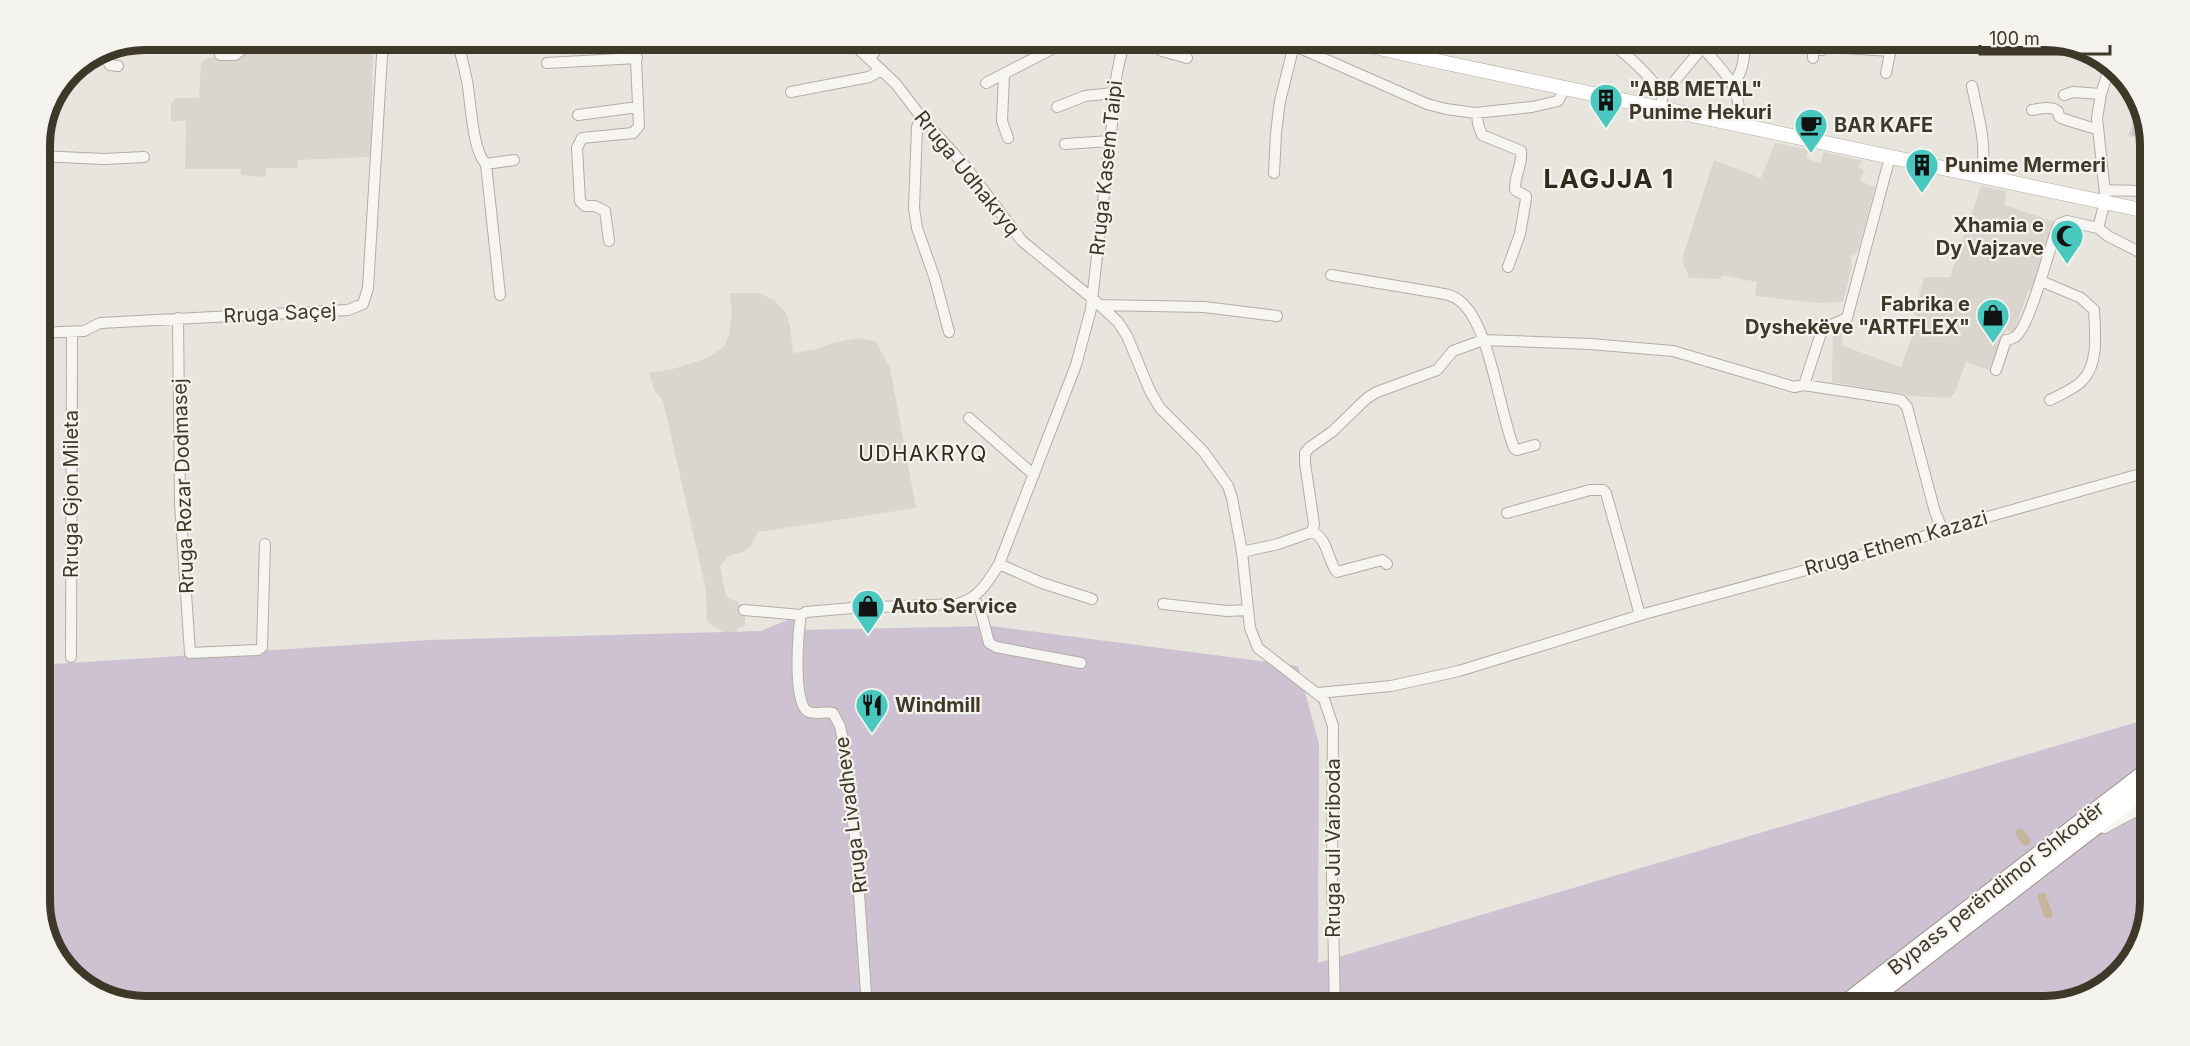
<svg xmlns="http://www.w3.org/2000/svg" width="2190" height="1046" font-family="Inter,sans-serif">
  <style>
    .built { fill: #dad5cd }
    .green { fill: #cec1d1 }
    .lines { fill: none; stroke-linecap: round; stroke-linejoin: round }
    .canal { stroke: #c7b59b; stroke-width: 9 }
    .minor-casing { stroke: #b2aea5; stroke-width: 12 }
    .major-casing { stroke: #b3ac9f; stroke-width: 15 }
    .highway-casing { stroke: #9e9687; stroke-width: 18 }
    .minor { stroke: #f6f5f2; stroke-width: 10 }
    .major { stroke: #fff; stroke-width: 14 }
    .highway { stroke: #fff; stroke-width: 16 }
    .labels { text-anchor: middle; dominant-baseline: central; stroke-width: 4.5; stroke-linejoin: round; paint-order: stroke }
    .poi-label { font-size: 20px; font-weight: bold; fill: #3e3829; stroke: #f5f3ee; text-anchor: start }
    .street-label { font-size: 20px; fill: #3e3829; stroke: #f5f3ee }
    .neighbourhood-label { font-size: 21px; letter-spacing: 1.5px; fill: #2f2a1b; stroke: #f5f3ee }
    .district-label { font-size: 26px; font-weight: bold; letter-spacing: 1.5px; fill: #2f2a1b; stroke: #f5f3ee }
    .rim { fill: none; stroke: #3e3829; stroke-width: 8 }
  </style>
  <rect width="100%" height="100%" fill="#e8e5df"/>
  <!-- built -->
  <path class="built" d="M266,39H312L313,44H373L371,157L298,160L297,168H266V177L241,175V169H185L186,121H171V104L175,98H199L201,63L206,58H234L255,42H266Z
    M2138,100L2147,127L2145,139L2128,136Z
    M1775,143L1808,150L1806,158L1820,163L1824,152L1863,161L1858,167L1864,170L1860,181L1875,187L1859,248L1854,256L1850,255L1852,266L1843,302L1817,303L1755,296L1757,282L1726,276H1721V279L1689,278L1682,259L1714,160L1761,178Z
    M1981,186L2006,191L2004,205L2053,221L2052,223L2057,224L2034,291L2029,290L2013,333L2006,330L1995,362L1992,361L1989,370L1966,362L1955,393L1950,398L1909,396L1903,393L1886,392L1832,382L1833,327H1841L1843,345L1846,347L1901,367L1919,317L1914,314L1924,277H1950Z
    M730,293H758L774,300L786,313L790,327L793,353L817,349L832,343L858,338L875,341L890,367L916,508L758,532L750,547L743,552L728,556L720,566L726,596L745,606V626L738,628L734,639L707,622L706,590L663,401L654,390L649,373L673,369L707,358L724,347L729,334L732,312Z"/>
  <!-- green -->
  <path class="green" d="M2138,111L2142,112L2147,126L2143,138L2131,135Z
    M797,616V630L991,626L1298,666L1319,744L1318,963L2151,718V902L2140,948L2104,989L2046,1007H144L98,996L57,961L39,909V665L429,640L761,631Z"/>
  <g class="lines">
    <!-- canal -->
    <path class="canal" d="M2020,833L2026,841
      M2042,897L2048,914"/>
    <defs>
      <path id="minor" d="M456,39C461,52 464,67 467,81C471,101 472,151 486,164L514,160
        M848,39L896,84L922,118L966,167L1022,241L1093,299L1118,322L1127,336L1150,391L1160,408L1203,451L1228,486L1232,498L1242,552L1250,628L1258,648L1324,699L1333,726L1332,875L1335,1007
        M1160,39L1159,49L1162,51L1187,58
        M1607,39C1628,56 1648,73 1663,95L1660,108
        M1695,39C1720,69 1743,83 1739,125
        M1779,39L1786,44L1813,49
        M1295,46L1427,104L1446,109L1475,113L1532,107L1558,101L1565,88
        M101,49L110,65L118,66
        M220,55H235L255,39
        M1423,58L1431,39
        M1813,58V49L1822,50L1828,47L1891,51
        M870,59L883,39
        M547,63L637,58
        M1886,73L1893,39
        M1004,74L1002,121L1008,138
        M986,83L1050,50L1067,39
        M1733,83C1744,73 1744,54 1746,39
        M1972,86C1978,116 1988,145 1981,176
        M791,92L869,77L882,70
        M1663,95L1697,54L1703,40
        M2064,95L2073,92L2101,94
        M1057,107L1085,96L1113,93
        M2032,110C2038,109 2050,106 2056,110C2062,114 2055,114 2061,118C2064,119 2095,129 2098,129
        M1477,113L1478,124L1482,135L1521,151C1523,164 1514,176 1515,190L1526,196V199L1520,234L1508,267
        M578,115L638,107
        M922,118L917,127L914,208L917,228L935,279L949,332
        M1065,144L1110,141
        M39,156L104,159L144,157
        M486,164L500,295
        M1274,173L1276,133L1280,101L1295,41
        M2105,190C2124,192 2132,187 2151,196
        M2098,228L2103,209L2105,193L2097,118L2101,94L2110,65
        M2098,228L2108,236L2151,258
        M609,241L605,211L595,206H585L580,201L577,148L582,138L633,133L639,126L635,39
        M1331,275L1439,293C1446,294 1454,296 1460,301C1490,325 1499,411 1514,448L1517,450L1535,445
        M2041,281L2081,298L2094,310C2095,332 2099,363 2083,380C2075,389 2061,394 2050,400
        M1099,305L1204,307L1277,316
        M178,318L180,503L190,653L258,650L262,647L265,544
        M39,333L84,331L100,323L348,310L363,304L368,288L383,39
        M1996,370L2006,340C2008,340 2013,338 2015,337C2031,326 2049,245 2059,224L2067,221L2098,228
        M1804,385L1821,333L1824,328L1847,318L1890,157
        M969,418L1034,475
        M1507,513L1590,490H1603L1606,493L1640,615
        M1312,532C1328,538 1327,560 1337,572L1382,560L1387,564
        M1242,552L1278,544L1312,532L1314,524L1305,463V453L1309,448L1333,431L1367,398L1377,392L1437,370L1453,351L1483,340L1590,344L1673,351L1794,387L1804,385L1901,400L1907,407L1935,512L1943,531
        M999,564L1042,583L1092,599
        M973,598L980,608L989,643L996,647L1081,663
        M1163,604L1227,611L1248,610
        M744,610L801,615L806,612L852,608L957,604C978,599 988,582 999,564L1076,365L1091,309L1112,124C1112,94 1117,68 1125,39
        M801,615C798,630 792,707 809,712C816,715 825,711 833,713L840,726L842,736L855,837L867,1007
        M71,657L72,332
        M1318,693L1391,686L1459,671L1644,614L1876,551L1984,518L2151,471
        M2104,828L2151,803"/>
      <path id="major" d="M1341,39L1423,58L2151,212"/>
      <path id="highway" d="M1840,1007L2151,768
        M1861,1007L2151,784"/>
    </defs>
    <!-- minor casing -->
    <use href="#minor" class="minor-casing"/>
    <!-- major casing -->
    <use href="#major" class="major-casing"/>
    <!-- highway casing -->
    <use href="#highway" class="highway-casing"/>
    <!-- minor -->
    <use href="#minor" class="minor"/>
    <!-- major -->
    <use href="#major" class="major"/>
    <!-- highway -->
    <use href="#highway" class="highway"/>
  </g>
  <!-- icons -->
  <defs>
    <symbol id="building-pin" viewBox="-11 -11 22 30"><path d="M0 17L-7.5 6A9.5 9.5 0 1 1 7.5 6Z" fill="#48c8be" stroke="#f5f3ee"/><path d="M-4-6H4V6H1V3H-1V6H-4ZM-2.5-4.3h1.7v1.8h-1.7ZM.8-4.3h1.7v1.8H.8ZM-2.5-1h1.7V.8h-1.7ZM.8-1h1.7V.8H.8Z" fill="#111"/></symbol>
    <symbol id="cafe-pin" viewBox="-11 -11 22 30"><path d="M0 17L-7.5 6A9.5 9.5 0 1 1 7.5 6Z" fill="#48c8be" stroke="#f5f3ee"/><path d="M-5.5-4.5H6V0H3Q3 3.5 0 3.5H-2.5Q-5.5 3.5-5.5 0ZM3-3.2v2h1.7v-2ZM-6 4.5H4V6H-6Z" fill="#111"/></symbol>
    <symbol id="mosque-pin" viewBox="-11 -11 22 30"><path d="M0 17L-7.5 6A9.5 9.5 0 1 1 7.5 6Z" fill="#48c8be" stroke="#f5f3ee"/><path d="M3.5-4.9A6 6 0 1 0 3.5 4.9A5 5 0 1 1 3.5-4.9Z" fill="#111"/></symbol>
    <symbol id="shop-pin" viewBox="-11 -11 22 30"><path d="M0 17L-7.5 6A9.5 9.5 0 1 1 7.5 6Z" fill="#48c8be" stroke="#f5f3ee"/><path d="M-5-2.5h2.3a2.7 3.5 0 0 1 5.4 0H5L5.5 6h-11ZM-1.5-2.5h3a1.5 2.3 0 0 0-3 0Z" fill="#111"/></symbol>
    <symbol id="restaurant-pin" viewBox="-11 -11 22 30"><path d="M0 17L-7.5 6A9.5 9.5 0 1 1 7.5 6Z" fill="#48c8be" stroke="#f5f3ee"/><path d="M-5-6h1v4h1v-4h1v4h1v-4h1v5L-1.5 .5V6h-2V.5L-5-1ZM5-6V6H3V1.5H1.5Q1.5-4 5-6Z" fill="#111"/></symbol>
  </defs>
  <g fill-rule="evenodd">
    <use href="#building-pin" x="1587" y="81" width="38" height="52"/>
    <use href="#cafe-pin" x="1792" y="106" width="38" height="52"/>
    <use href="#building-pin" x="1903" y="146" width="38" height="52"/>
    <use href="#mosque-pin" x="2048" y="217" width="38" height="52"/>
    <use href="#shop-pin" x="1974" y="296" width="38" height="52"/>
    <use href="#shop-pin" x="849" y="587" width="38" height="52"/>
    <use href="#restaurant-pin" x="853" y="686" width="38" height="52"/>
  </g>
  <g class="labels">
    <!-- poi labels -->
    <g class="poi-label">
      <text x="1629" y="89">"ABB METAL"<tspan x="1629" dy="23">Punime Hekuri</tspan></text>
      <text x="1834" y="125">BAR KAFE</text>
      <text x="1945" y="165">Punime Mermeri</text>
      <text x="2044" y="225" text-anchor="end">Xhamia e<tspan x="2044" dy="23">Dy Vajzave</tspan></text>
      <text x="1970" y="304" text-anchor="end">Fabrika e<tspan x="1970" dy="23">Dyshekëve "ARTFLEX"</tspan></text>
      <text x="891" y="606">Auto Service</text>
      <text x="895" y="705">Windmill</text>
    </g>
    <!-- street labels -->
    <g class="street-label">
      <text transform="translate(1106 168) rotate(-84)">Rruga Kasem Taipi</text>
      <text transform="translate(967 173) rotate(51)">Rruga Udhakryq</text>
      <text transform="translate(280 313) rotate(-3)">Rruga Saçej</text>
      <text transform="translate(183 486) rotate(-92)">Rruga Rozar Dodmasej</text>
      <text transform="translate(71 494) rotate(-90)">Rruga Gjon Mileta</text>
      <text transform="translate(1896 543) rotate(-16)">Rruga Ethem Kazazi</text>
      <text transform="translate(851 815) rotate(-97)">Rruga Livadheve</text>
      <text transform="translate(1333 848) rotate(-90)">Rruga Jul Variboda</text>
      <text transform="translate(1996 888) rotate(-38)">Bypass perëndimor Shkodër</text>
    </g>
    <!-- neighbourhood labels -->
    <g class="neighbourhood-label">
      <text x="923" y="453">UDHAKRYQ</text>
    </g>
    <!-- district labels -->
    <g class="district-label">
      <text x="1609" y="178">LAGJJA 1</text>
    </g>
  </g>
  <!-- crop -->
  <path d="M0 0H2190V1046H0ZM145 50H2045A95 95 0 0 1 2140 145V901A95 95 0 0 1 2045 996H145A95 95 0 0 1 50 901V145A95 95 0 0 1 145 50Z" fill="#f5f3ee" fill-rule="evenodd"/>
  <path class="rim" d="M145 50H2045A95 95 0 0 1 2140 145V901A95 95 0 0 1 2045 996H145A95 95 0 0 1 50 901V145A95 95 0 0 1 145 50Z"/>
  <!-- scale -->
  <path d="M1980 45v9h130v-9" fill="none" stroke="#3e3829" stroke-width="3"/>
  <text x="1989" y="45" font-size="18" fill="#3e3829" stroke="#f5f3ee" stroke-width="4.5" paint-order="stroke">100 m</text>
</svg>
